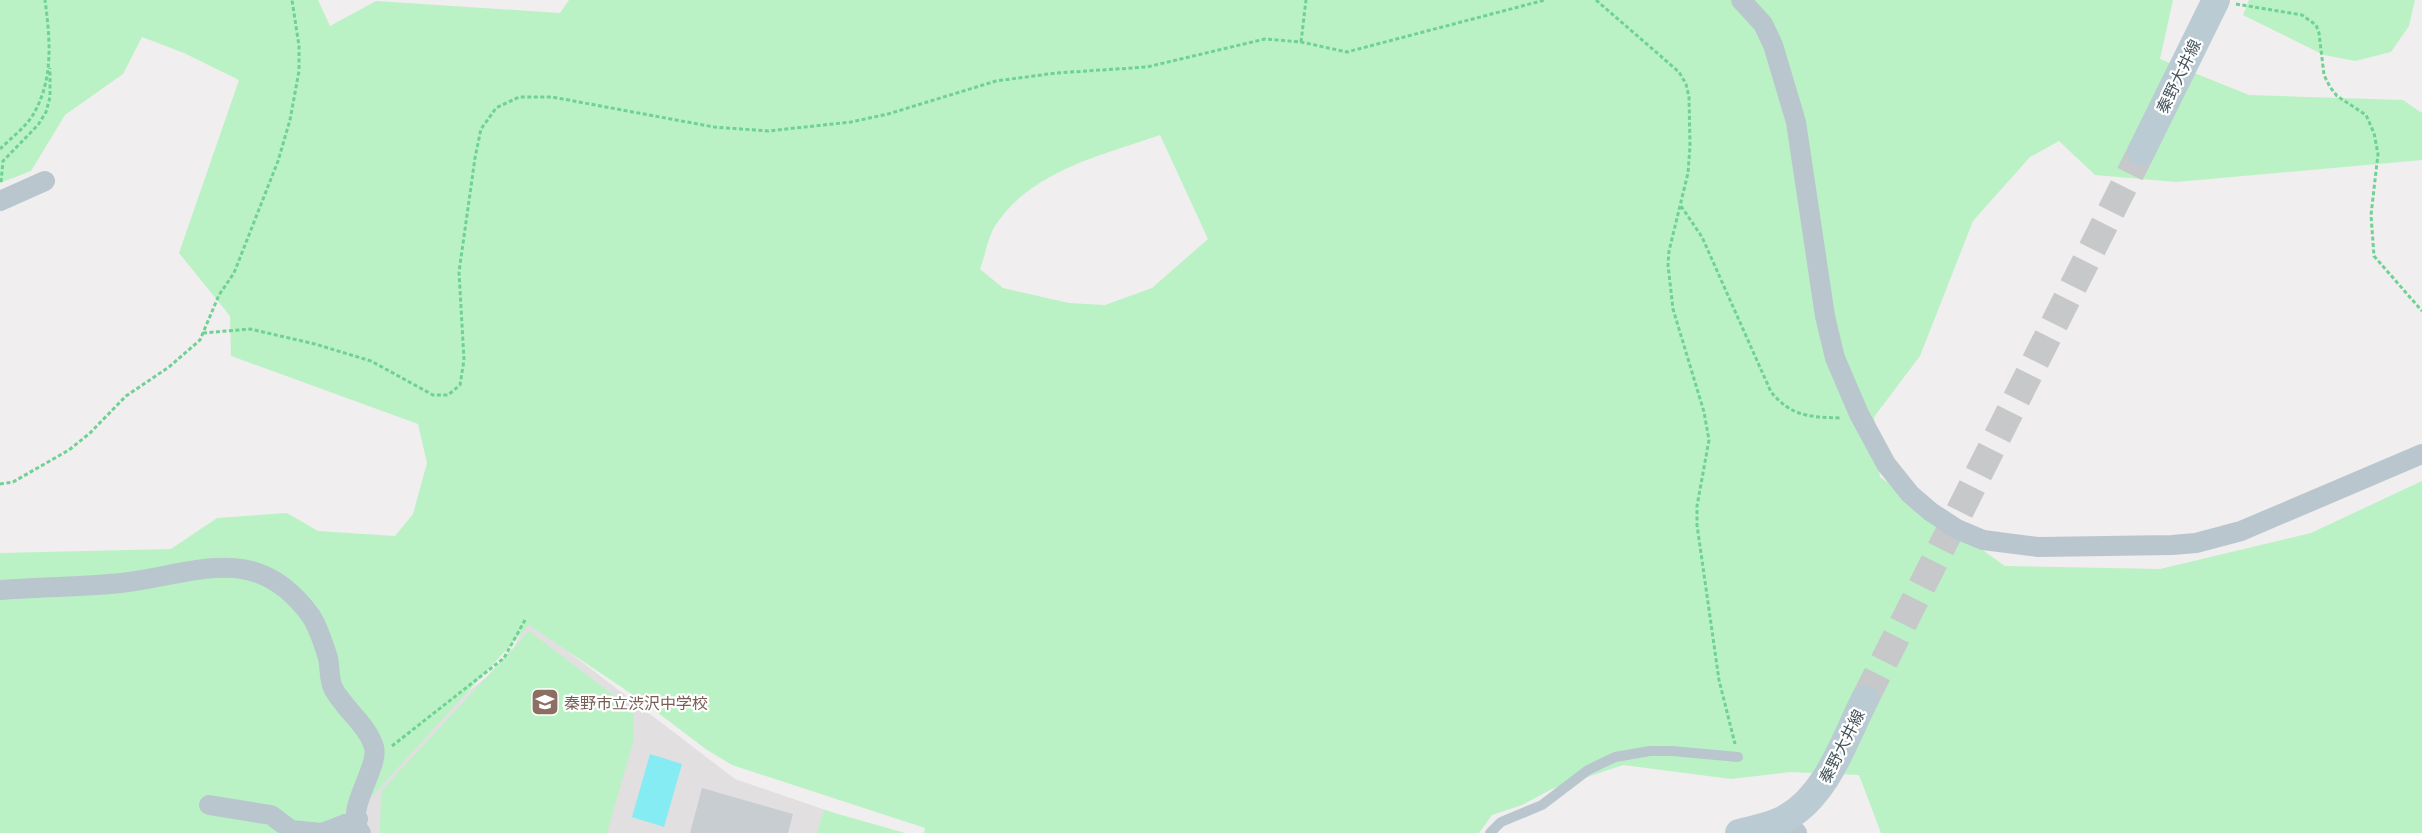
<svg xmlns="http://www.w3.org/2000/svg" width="2422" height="833" font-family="'Exo 2','Noto Sans JP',sans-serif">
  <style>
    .education { fill: #e2dfe1 }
    .green { fill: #baf2c6; fill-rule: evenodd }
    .water { fill: #84ecf2 }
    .building { fill: #c8cdd2 }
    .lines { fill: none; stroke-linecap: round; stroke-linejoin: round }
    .secondary-tunnel { stroke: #c6c8ca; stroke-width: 28; stroke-dasharray: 28 14; stroke-linecap: butt }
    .path { stroke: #6fd292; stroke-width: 3; stroke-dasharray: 4 2.5; stroke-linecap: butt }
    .service { stroke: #b9c6cd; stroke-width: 10 }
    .minor { stroke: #b9c6cd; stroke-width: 20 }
    .secondary { stroke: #bbcbd4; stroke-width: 28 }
    .labels { text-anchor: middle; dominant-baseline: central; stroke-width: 4.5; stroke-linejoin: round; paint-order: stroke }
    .street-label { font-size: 16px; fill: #45565d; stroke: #fff }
    .education-label { font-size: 16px; fill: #785e54; stroke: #fff; text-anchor: start }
  </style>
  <rect width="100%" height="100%" fill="#f1eeef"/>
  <!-- education -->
  <path class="education" d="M527,620L735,779L893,833H370L362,823L363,801L402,744L508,660Z"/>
  <!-- green -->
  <path class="green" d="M0,0H318L330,26L376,1L560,13L569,0H2173L2160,59L2249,95L2403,100L2422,113V160L2176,182L2095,175L2059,141L2030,157L1973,221L1920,356L1874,417L1880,477L2005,566L2160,569L2311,533L2422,481V833H1881L1859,775L1790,772L1731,779L1623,765L1552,789L1522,805L1492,815L1479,833H924L925,828L732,765L707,750L645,703L529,625L362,807L347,833H0V553L171,549L217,518L287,513L318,531L395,536L413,514L427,463L418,424L231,356L230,316L179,253L239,80L184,53L142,37L123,74L65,115L31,171L0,183ZM1160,135L1208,239L1152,288L1105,305L1069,303L1003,288L980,269C985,256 988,237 995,226C1030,171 1103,155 1160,135Z
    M2249,0H2415L2409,26L2391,52L2355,61L2324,55L2243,15Z
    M529,631L633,710L634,739L607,833H380L381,791Z
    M824,810L905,833H817Z"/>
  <!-- water -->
  <path class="water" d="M650,754L682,764L664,827L632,817Z"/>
  <!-- building -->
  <path class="building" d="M702,788L793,814L788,833H690Z"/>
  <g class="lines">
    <!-- secondary-tunnel -->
    <path class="secondary-tunnel" d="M1865,699L2141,152"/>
    <!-- path -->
    <path class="path" d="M1596,0L1679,72L1686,84L1689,97L1690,146L1688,173L1669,251L1668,265L1673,309L1704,412L1709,440L1697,506V525L1719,680L1735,744
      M2236,4L2302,15L2316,25L2319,33L2324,75L2330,87L2337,96L2366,115L2374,133L2378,154L2371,215L2374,256L2422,311
      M1301,42L1306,0
      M0,149C11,138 27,126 34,113C54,78 50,38 45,0
      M1,182L3,161L38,125L46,112L50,97V68
      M1681,206L1702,237L1771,392C1792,417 1810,417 1841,418
      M203,333L250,329L315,344L371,361L433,395H448L460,385L464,360L459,272L475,158L481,129L496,108L519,97H552L714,127L768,131L851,122L888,114L996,81L1056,73L1147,67L1265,39L1301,42L1347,52L1545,0
      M0,484L13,482L69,450L90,433L126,396L169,367L200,340L219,295L234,273L278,161L290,120L299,71V46L292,0
      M392,746L504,658L525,620"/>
    <!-- service -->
    <path class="service" d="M1490,833L1501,822L1542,805L1588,770L1615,757L1650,751H1672L1738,757"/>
    <!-- minor -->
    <path class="minor" d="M1741,0L1763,24L1773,45L1796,122L1825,316L1835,358L1859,414L1886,464L1910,494L1931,512L1957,529L1983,540L2038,547L2172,545L2196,543L2241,531L2422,454
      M0,201L45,181
      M0,590C40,587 81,587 121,583C197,574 256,540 311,616C318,627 324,645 328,658C330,667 329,679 333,688C344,709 367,724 374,747C380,768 342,812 361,833
      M209,805L271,815L291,830L321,833
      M1785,819L1797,833
      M322,833L358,819"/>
    <!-- secondary -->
    <path class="secondary" d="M2141,152L2216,0
      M1739,833C1754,829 1773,826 1786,818C1828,794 1844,740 1865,699"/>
  </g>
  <!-- icons -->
  <defs>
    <symbol id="school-square" viewBox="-11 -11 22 22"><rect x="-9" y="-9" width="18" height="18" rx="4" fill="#8d6e63" stroke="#fff"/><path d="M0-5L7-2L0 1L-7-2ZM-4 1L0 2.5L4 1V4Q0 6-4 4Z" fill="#fff"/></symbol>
  </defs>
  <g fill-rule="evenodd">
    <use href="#school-square" x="529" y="686" width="32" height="32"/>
  </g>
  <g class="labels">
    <!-- street labels -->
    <g class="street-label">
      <text transform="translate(2178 76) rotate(-64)">秦野大井線</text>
      <text transform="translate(1841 746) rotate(-63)">秦野大井線</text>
    </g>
    <!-- education labels -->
    <g class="education-label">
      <text x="564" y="702">秦野市立渋沢中学校</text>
    </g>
  </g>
</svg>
